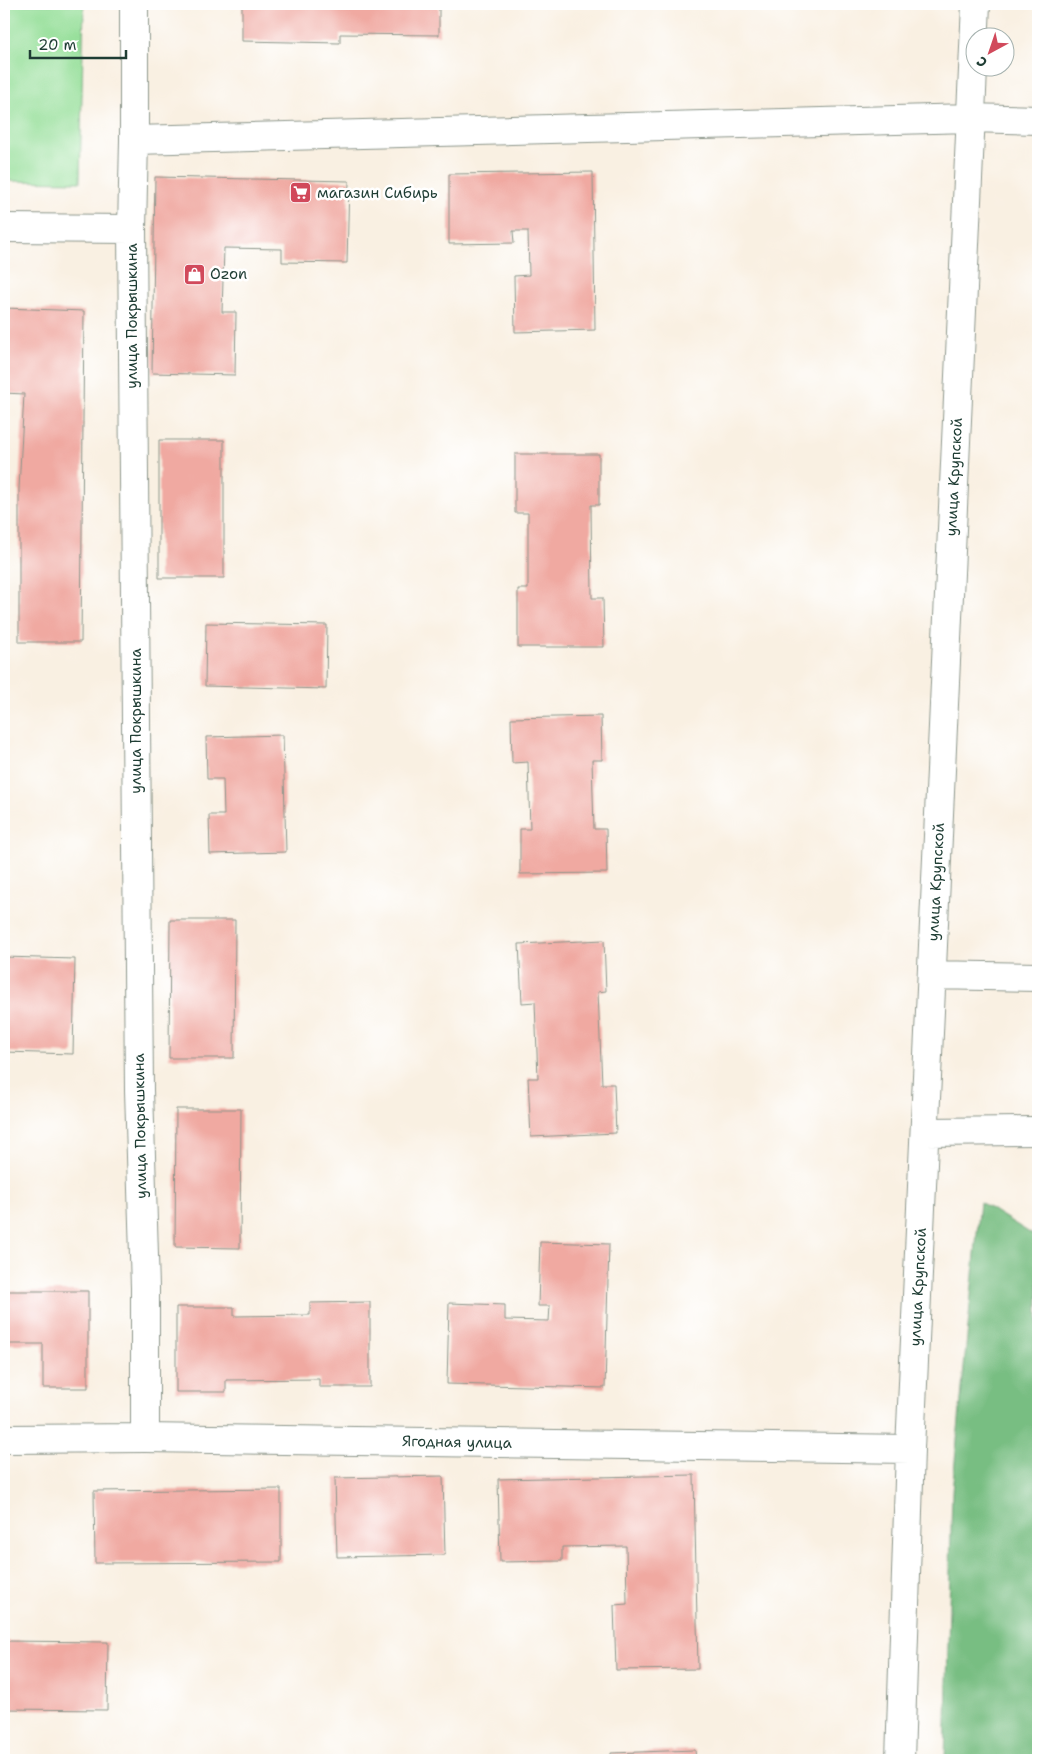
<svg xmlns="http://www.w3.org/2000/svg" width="1042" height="1764" font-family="'Shantell Sans',sans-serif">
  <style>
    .green { fill: #96df9a; stroke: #5a8e67 }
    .forest { fill: #78be82; stroke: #4c7e5b }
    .building { fill: #f0a9a1 }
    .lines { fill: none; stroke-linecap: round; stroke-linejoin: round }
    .minor-casing { stroke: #8c968b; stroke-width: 30 }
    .minor { stroke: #fff; stroke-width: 28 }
    .labels { text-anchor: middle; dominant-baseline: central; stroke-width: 5; stroke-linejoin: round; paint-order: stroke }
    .poi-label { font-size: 15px; fill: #1f3d34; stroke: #fff; text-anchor: start }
    .street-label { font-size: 15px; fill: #1f3d34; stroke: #fff }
  </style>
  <rect width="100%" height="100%" fill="#fff"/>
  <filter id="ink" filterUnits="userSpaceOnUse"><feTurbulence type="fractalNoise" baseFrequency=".02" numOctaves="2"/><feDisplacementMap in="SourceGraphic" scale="10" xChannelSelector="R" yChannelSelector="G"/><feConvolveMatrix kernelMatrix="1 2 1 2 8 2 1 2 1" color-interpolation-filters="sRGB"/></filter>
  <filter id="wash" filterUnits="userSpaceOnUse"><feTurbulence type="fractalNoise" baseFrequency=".0096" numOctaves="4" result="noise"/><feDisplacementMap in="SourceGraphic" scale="20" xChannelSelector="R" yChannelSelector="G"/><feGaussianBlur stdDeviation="1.12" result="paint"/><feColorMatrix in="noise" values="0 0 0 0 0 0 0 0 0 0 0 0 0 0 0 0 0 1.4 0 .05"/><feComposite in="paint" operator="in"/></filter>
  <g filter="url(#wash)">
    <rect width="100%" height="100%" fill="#f9f0e2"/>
    <!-- green -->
    <path class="green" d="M4,4H84L80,182L4,181Z"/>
    <!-- forest -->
    <path class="forest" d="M980,1202L1038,1238V1760H945L952,1492Z"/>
    <g id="blocks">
      <!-- building -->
      <path class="building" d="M242,4H439V35L340,34V43L242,41Z
        M593,172L595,330L515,332L514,276L529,275L528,231H513L514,243L449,244V174Z
        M155,177L349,181L347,263L282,262V249L224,248L222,312H236L235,375L152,373Z
        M4,308L84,311L81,642H19V489L24,394L4,393Z
        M159,440H224V578H159Z
        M515,454H599V505H591L592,598H603L604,647H518V589H528V513H515Z
        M206,623L327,625L326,689L205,686Z
        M601,716L602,760H592L594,829H606L607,873L520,874V829H530L528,762L512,763L511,718Z
        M283,735L286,852L210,854L209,815H224L223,779H207L206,737Z
        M170,920H235L234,1058H169Z
        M604,940L606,991L598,992L602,1084H614L616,1133L531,1137L528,1078H538L535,1002L522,1003L519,944Z
        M4,957L75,959L73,1054L4,1052Z
        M176,1109H241L240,1248L175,1247Z
        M540,1242L609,1244L605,1388L447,1384L449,1303L505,1305V1320L549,1321L550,1306H538Z
        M4,1291H88V1388H43V1344H4Z
        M370,1302V1387H319V1379L226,1380V1392H176V1307H234V1316L310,1315V1303Z
        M694,1475L698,1669L616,1670L614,1605L627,1604L626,1546L562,1547V1561L500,1562L498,1479Z
        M443,1476L445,1555L337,1557L335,1478Z
        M281,1489V1562L95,1563L94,1491Z
        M4,1641L108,1642L107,1710L4,1709Z
        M695,1750L696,1760H611V1753Z"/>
    </g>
  </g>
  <g filter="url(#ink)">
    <use href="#blocks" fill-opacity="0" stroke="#8c968b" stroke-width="1"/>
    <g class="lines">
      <defs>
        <path id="minor" d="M134,4V140L132,229L139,1090L145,1288V1438
          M134,140L970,118L1038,120
          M4,228L132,229
          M932,975L1038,977
          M925,1132L1038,1131
          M4,1439L145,1438L910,1449
          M900,1760L910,1449L976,4"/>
      </defs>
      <!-- minor casing -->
      <use href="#minor" class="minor-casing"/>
      <!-- minor -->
      <use href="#minor" class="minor"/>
    </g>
  </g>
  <!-- icons -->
  <defs>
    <symbol id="supermarket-square" viewBox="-11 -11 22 22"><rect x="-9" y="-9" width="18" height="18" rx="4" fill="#d1495b" stroke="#fff"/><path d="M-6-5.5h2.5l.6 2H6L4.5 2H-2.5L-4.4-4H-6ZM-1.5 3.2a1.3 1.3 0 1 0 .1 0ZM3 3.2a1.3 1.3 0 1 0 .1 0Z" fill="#fff"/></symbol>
    <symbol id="shop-square" viewBox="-11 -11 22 22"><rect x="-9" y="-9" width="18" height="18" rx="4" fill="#d1495b" stroke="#fff"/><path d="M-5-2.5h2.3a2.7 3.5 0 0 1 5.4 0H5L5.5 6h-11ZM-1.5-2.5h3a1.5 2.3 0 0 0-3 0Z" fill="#fff"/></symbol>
  </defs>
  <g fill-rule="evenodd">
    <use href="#supermarket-square" x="288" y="180" width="25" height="25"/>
    <use href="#shop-square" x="182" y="262" width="25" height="25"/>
  </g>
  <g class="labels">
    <!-- poi labels -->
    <g class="poi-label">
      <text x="317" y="193">магазин Сибирь</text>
      <text x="210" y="274">Ozon</text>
    </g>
    <!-- street labels -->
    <g class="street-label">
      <text transform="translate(132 316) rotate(-90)">улица Покрышкина</text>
      <text transform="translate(954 477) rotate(-87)">улица Крупской</text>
      <text transform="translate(136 721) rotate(-90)">улица Покрышкина</text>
      <text transform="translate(936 882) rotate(-87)">улица Крупской</text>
      <text transform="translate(140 1126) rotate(-91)">улица Покрышкина</text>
      <text transform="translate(918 1287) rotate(-87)">улица Крупской</text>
      <text transform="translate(457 1442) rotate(1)">Ягодная улица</text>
    </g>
  </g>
  <!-- margin -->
  <rect width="1042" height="1764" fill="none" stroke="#fff" stroke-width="20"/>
  <!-- north arrow -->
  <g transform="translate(990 52) rotate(220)"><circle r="24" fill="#ffffff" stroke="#a5b1ae"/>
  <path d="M0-4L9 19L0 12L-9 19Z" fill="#d1495b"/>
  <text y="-8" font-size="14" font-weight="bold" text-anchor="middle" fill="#1f3d34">С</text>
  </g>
  <!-- scale -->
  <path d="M30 50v8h96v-8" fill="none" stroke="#1f3d34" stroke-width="2.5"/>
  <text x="38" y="50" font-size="15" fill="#1f3d34" stroke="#ffffff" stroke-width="4" paint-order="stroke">20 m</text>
</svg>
